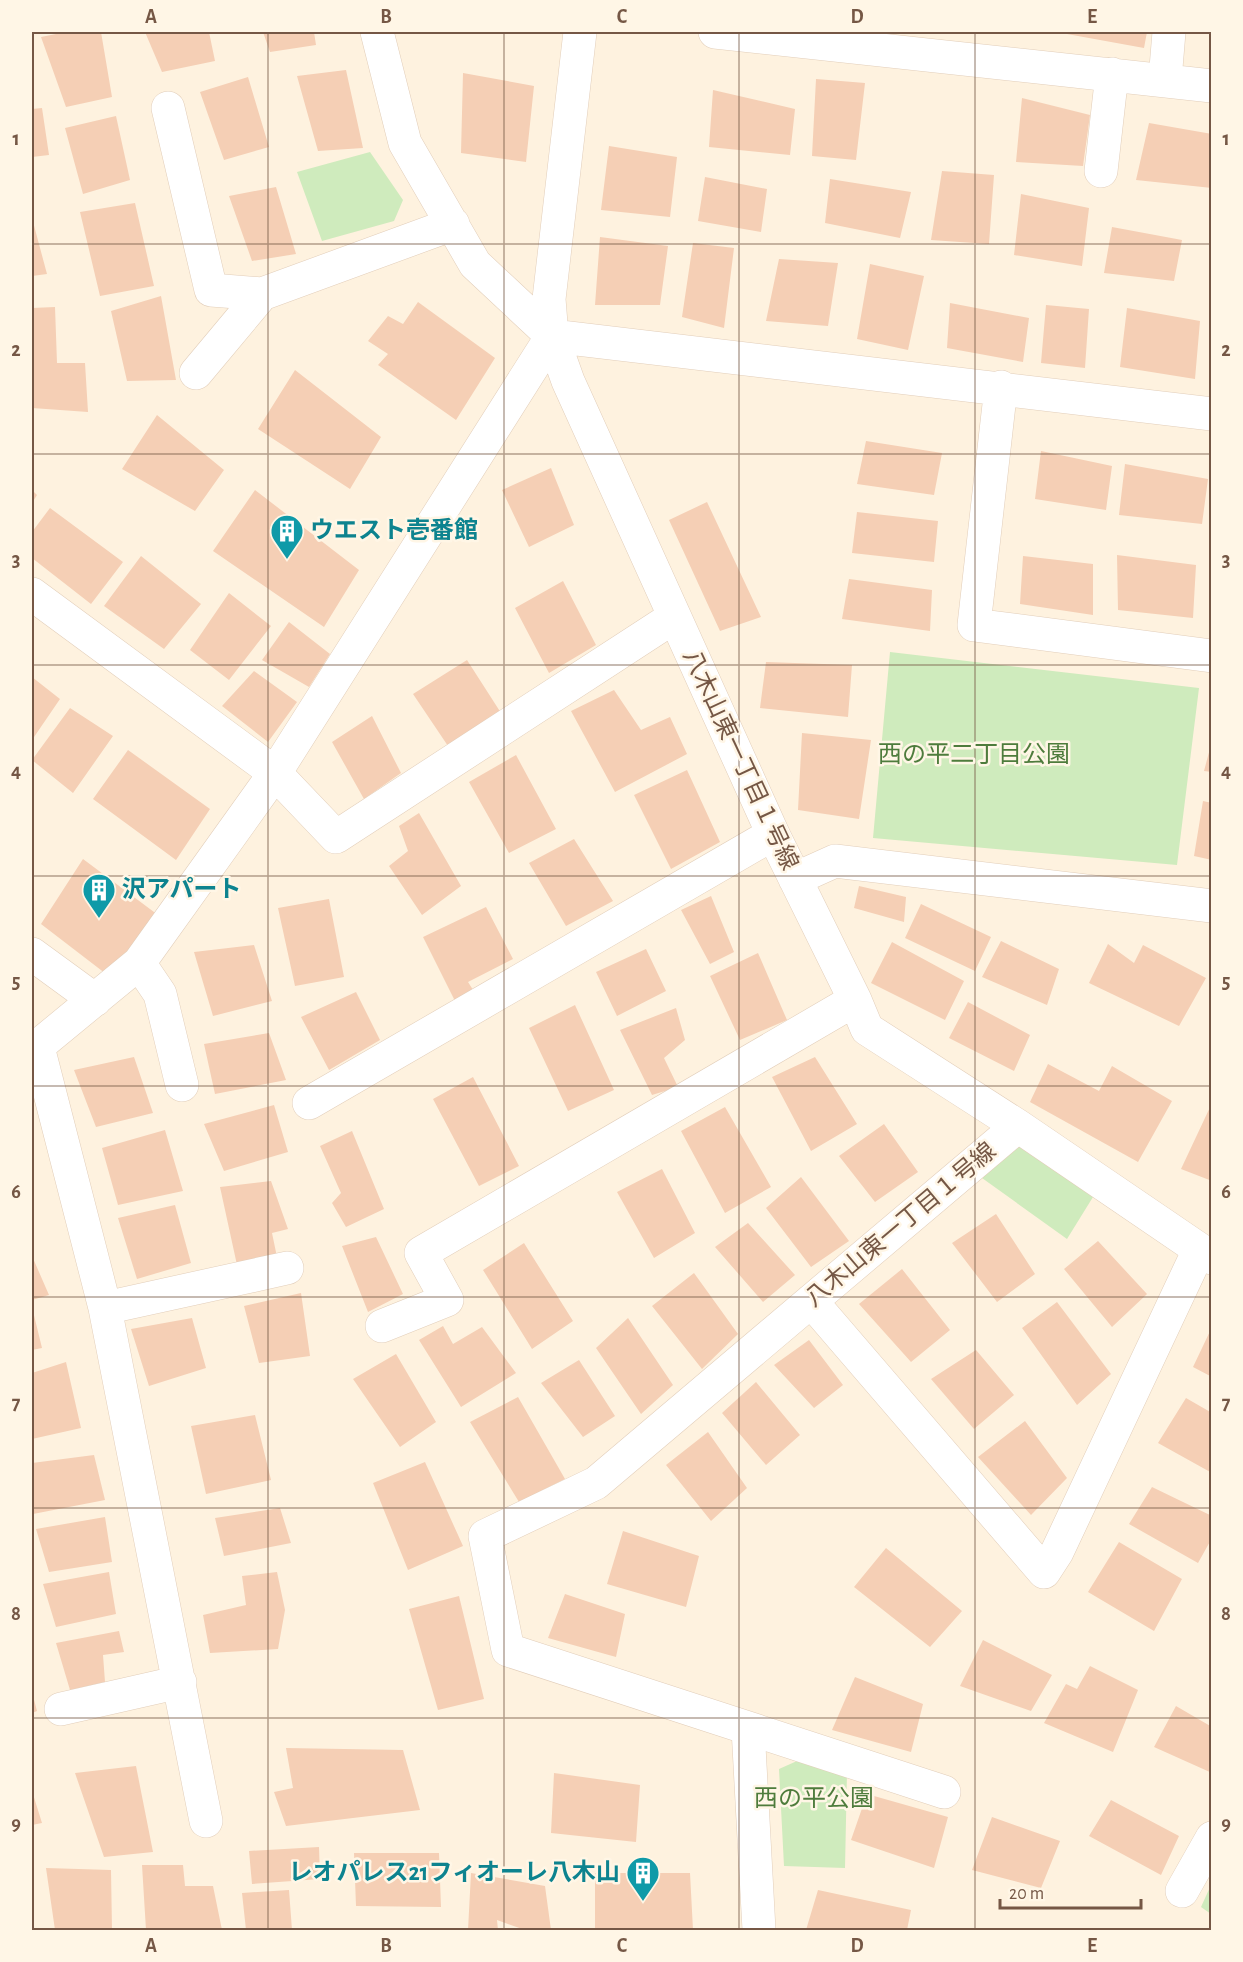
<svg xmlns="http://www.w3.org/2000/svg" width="1243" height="1962" font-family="'Alegreya Sans','Noto Sans JP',sans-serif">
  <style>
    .green { fill: #cfebbd }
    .building { fill: #f5cfb5 }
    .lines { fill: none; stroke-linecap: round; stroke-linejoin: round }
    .minor-casing { stroke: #e2ceba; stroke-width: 34 }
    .minor { stroke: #fff; stroke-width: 33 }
    .grid { fill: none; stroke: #755745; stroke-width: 1.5; stroke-opacity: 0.55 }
    .labels { text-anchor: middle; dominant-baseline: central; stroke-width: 5; stroke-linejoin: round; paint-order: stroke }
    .culture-label { font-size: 24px; font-weight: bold; fill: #0d838f; stroke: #fff6e6; text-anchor: start }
    .park-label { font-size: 24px; fill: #4e7c3c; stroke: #fff6e6 }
    .street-label { font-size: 24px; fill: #755745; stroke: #fff6e6 }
    .neatline { fill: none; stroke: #755745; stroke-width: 2 }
    .grid-label { font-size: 20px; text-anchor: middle; font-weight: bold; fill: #755745 }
  </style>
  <rect width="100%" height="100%" fill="#fef2df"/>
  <!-- green -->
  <path class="green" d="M370,152L403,200L394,221L322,241L297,172Z
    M890,652L1199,688L1177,865L873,838Z
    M1018,1141L1093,1197L1067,1239L982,1178Z
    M797,1761L847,1772L845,1868L784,1866L779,1769Z
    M1211,1885V1914L1201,1907Z"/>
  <!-- building -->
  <path class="building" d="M66,32H101L112,97L66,107L41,37Z
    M145,32H209L215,61L162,72Z
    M263,32H314L316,45L270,52Z
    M1056,32H1147L1144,48Z
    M346,70L363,148L318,151L297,76Z
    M463,73L534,86L526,162L461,153Z
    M248,77L269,147L224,160L200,92Z
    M816,79L865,83L856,160L812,156Z
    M713,90L795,109L790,155L709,147Z
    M1022,98L1090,115L1083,166L1016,162Z
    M42,108L49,155L32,157V109Z
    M116,116L130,180L83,194L65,128Z
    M1149,123L1212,134V188L1136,180Z
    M609,146L677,157L670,217L601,210Z
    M942,171L994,175L989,244L931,240Z
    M705,177L767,189L761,232L698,221Z
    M830,179L911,192L900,238L825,223Z
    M276,187L296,254L252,261L229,196Z
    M1021,194L1089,208L1082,266L1014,255Z
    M135,203L154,286L100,296L80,212Z
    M32,218L47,274L32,276Z
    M1112,227L1182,240L1174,281L1104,273Z
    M600,237L668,246L660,305H595Z
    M693,243L734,248L724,328L682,317Z
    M779,259L838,263L828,326L766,321Z
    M870,264L924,276L908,350L857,339Z
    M161,296L176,380L127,381L111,311Z
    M418,302L495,358L456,420L378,365L388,354L368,341L388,316L403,324Z
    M950,303L1029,318L1023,362L947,348Z
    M1046,305L1089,309L1085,368L1041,363Z
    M55,307L57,363H85L88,412L32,408V308Z
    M1127,308L1200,321L1195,379L1120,367Z
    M295,370L381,437L350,489L258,429Z
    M157,415L224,470L195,511L122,469Z
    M866,441L942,453L934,495L857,484Z
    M1041,451L1112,466L1106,510L1035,499Z
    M1125,464L1208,479L1202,524L1119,515Z
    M551,468L574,525L529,547L502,490Z
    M32,490L37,495L32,503Z
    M255,490L359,570L324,627L213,551Z
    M707,502L761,617L720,631L669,520Z
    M50,508L123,562L91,604L32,558V532Z
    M857,512L938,521L934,562L852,553Z
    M1117,555L1196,565L1193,618L1118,610Z
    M141,556L201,604L164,649L104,606Z
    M1023,556L1093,564V615L1020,604Z
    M849,579L932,590L930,631L842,619Z
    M563,581L596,645L549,673L515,608Z
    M229,593L271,626L229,680L190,650Z
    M289,622L330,654L309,687L262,660Z
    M467,660L501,713L448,746L413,694Z
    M766,662L852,665L848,717L760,708Z
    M254,671L297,702L268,742L222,706Z
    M32,677L60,699L32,740Z
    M614,690L641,730L670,717L687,754L615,792L571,711Z
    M70,708L113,736L73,793L32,760Z
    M372,716L401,773L364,799L332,742Z
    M802,733L871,740L859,819L798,810Z
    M1212,741V772L1204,771Z
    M128,750L210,809L176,860L93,799Z
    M516,755L556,829L509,853L469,782Z
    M687,770L720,842L671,869L634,795Z
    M1203,801L1212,803V860L1194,856Z
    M419,813L461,886L422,915L389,866L408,851L399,826Z
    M574,839L613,901L566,926L529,863Z
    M83,859L158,915L110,977L41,924Z
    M859,886L906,897L904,922L854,908Z
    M711,896L734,952L710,964L681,910Z
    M329,899L344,977L295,986L278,908Z
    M921,904L991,937L975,971L905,938Z
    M486,907L513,959L468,982L475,993L456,1003L423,937Z
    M1001,941L1059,969L1047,1005L982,977Z
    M892,942L964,981L945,1020L871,983Z
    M1108,944L1134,963L1143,945L1206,978L1179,1026L1089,983Z
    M254,945L272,1001L213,1016L194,952Z
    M646,949L666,991L617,1016L596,972Z
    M758,953L787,1020L740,1040L710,976Z
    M356,992L380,1040L329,1070L301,1017Z
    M968,1002L1030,1035L1014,1071L949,1038Z
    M575,1005L614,1090L568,1111L529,1028Z
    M676,1008L685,1040L664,1058L678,1087L652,1095L620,1030Z
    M269,1033L286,1080L215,1094L204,1044Z
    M134,1057L153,1113L96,1127L74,1070Z
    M815,1057L857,1124L811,1151L772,1077Z
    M1048,1064L1099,1091L1112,1066L1172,1101L1138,1162L1030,1102Z
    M473,1077L519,1166L479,1186L433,1099Z
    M1212,1103V1181L1181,1169Z
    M274,1105L288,1152L224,1171L204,1124Z
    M725,1107L771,1187L725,1213L681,1131Z
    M884,1124L918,1172L875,1202L839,1156Z
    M165,1130L183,1191L118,1205L102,1148Z
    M352,1131L384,1209L346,1227L332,1203L341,1193L320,1146Z
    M662,1169L695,1233L654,1258L617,1192Z
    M801,1177L849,1241L811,1267L766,1208Z
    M271,1181L288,1229L272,1233L277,1257L237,1265L220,1187Z
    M175,1205L191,1263L137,1279L118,1218Z
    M996,1214L1035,1274L997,1302L952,1243Z
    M748,1223L795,1275L763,1302L715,1247Z
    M376,1237L403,1294L368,1312L342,1246Z
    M1098,1241L1147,1294L1112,1327L1064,1269Z
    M524,1243L573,1321L532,1349L483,1270Z
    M32,1256L49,1295L32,1300Z
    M902,1269L950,1330L911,1362L859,1304Z
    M694,1273L738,1334L702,1369L652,1306Z
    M301,1293L310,1356L259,1363L244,1306Z
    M1057,1302L1111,1374L1077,1405L1022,1328Z
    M32,1307L42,1348L32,1350Z
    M192,1318L206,1368L149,1386L131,1329Z
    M628,1318L673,1385L641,1414L596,1348Z
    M443,1326L453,1344L482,1327L516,1373L461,1407L419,1340Z
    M1212,1327V1377L1193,1367Z
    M809,1340L843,1385L814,1408L774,1365Z
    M976,1350L1014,1395L974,1429L931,1379Z
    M396,1354L436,1422L400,1447L353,1379Z
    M579,1360L615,1416L583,1437L541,1383Z
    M66,1362L81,1428L32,1439V1373Z
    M756,1382L800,1435L766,1465L722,1413Z
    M518,1397L565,1479L519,1502L470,1422Z
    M1186,1398L1212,1413V1473L1158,1443Z
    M255,1415L271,1480L206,1494L191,1426Z
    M1025,1421L1067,1478L1031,1515L978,1457Z
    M708,1432L747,1488L711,1521L666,1465Z
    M94,1455L105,1500L33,1514L32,1463Z
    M425,1462L463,1546L408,1570L373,1483Z
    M1152,1487L1212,1516V1538L1198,1563L1129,1524Z
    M280,1508L291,1543L224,1556L215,1518Z
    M105,1517L112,1562L49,1572L36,1529Z
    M623,1531L699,1556L686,1607L607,1584Z
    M1119,1542L1182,1579L1154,1631L1088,1592Z
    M886,1548L962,1611L930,1647L854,1587Z
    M109,1572L116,1614L56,1627L43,1584Z
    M277,1572L285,1610L278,1649L210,1653L203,1615L246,1605L242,1576Z
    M565,1594L625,1614L616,1657L548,1638Z
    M459,1596L484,1699L438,1710L409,1609Z
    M119,1631L124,1652L103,1655L105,1682L70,1690L56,1643Z
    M983,1640L1052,1675L1031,1711L960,1686Z
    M1090,1666L1138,1690L1113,1752L1044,1723L1066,1684L1077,1689Z
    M855,1677L923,1704L911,1752L832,1730Z
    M32,1692L37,1711L32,1713Z
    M1176,1706L1212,1727V1773L1154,1747Z
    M286,1748L403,1750L420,1810L286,1826L274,1792L293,1788Z
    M136,1766L153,1852L104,1857L75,1773Z
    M554,1773L640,1785L636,1842L551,1833Z
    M32,1791L42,1823L32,1825Z
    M867,1794L948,1817L934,1868L851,1840Z
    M1111,1800L1179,1836L1161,1875L1089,1836Z
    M992,1817L1060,1841L1041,1888L972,1870Z
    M319,1847L320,1879L252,1884L249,1851Z
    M354,1853H439L441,1907L356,1906Z
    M142,1865H183L185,1886H213L222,1930H146Z
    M46,1868L111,1870L112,1930H55Z
    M471,1873L545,1886L551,1930H525L497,1920L498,1930H468Z
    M595,1873H690L693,1930H595Z
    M289,1890L292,1930H246L242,1893Z
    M818,1890L911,1910L907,1930H806Z"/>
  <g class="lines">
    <defs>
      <path id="minor" d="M377,32L405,143L475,264L552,336L1212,414
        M580,32L549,299L552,336L568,381L773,834L855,1000L867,1029L1018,1126L596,1483L485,1536L508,1650L748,1728L759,1930
        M715,32L1212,86
        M1165,80L1169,32
        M168,108L211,290L262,294L453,224
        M1101,171L1112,74
        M196,373L262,294
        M1001,387L974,625L1212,656
        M32,594L275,773L336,837L674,617
        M795,879L835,861L1212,906
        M32,954L95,1000
        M139,963L160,994L182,1085
        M38,1047L105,1308L206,1821
        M32,1051L139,963L275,773L552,336
        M309,1103L773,834
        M1018,1126L1212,1258
        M811,1301L1044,1572L1057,1552L1199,1250
        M105,1308L287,1268
        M382,1326L447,1300L421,1253L855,1000
        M61,1709L180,1682
        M748,1728L944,1792
        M1182,1891L1212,1838"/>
    </defs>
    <!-- minor casing -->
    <use href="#minor" class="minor-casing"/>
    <!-- minor -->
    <use href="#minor" class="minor"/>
  </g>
  <!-- grid -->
  <path class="grid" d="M268,32V1930M504,32V1930M739,32V1930M975,32V1930M32,244H1212M32,454H1212M32,665H1212M32,876H1212M32,1086H1212M32,1297H1212M32,1508H1212M32,1718H1212"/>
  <!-- icons -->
  <defs>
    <symbol id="building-pin" viewBox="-11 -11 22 30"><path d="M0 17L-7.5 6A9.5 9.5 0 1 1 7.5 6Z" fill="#0f9aa8" stroke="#fff6e6"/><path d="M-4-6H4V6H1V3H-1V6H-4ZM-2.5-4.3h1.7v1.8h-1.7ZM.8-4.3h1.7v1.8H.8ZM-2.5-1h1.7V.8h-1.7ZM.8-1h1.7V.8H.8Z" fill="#fff"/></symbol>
  </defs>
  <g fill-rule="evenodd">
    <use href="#building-pin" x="268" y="512" width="38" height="52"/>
    <use href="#building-pin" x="80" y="871" width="38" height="52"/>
    <use href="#building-pin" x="624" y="1854" width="38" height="52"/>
  </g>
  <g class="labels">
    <!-- culture labels -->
    <g class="culture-label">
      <text x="310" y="531">ウエスト壱番館</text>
      <text x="122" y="890">沢アパート</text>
      <text x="620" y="1873" text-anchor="end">レオパレス21フィオーレ八木山</text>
    </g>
    <!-- park labels -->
    <g class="park-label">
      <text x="974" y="755">西の平二丁目公園</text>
      <text x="814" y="1799">西の平公園</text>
    </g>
    <!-- street labels -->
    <g class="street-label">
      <text transform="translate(740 760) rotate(65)">八木山東一丁目１号線</text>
      <text transform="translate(901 1225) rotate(-40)">八木山東一丁目１号線</text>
    </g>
  </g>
  <!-- border -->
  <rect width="1243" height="1962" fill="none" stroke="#fff6e6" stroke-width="66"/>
  <!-- scale -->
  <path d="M1000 1899v9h141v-9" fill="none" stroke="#755745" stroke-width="3"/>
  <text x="1009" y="1899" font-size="18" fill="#755745" stroke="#fff6e6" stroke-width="4.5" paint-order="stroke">20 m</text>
  <rect x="33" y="33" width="1177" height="1896" class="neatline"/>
  <g class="grid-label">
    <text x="151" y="23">A</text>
    <text x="386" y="23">B</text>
    <text x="622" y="23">C</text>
    <text x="857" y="23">D</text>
    <text x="1092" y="23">E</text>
    <text x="16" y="145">1</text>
    <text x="1226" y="145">1</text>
    <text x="16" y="356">2</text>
    <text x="1226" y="356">2</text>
    <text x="16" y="566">3</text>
    <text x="1226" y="566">3</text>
    <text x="16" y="777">4</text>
    <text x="1226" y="777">4</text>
    <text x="16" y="988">5</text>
    <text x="1226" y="988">5</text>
    <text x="16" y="1198">6</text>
    <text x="1226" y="1198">6</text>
    <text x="16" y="1409">7</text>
    <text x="1226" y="1409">7</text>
    <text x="16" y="1620">8</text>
    <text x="1226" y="1620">8</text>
    <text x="16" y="1830">9</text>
    <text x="1226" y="1830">9</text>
    <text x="151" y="1952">A</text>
    <text x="386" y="1952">B</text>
    <text x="622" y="1952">C</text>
    <text x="857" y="1952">D</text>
    <text x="1092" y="1952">E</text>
  </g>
</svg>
